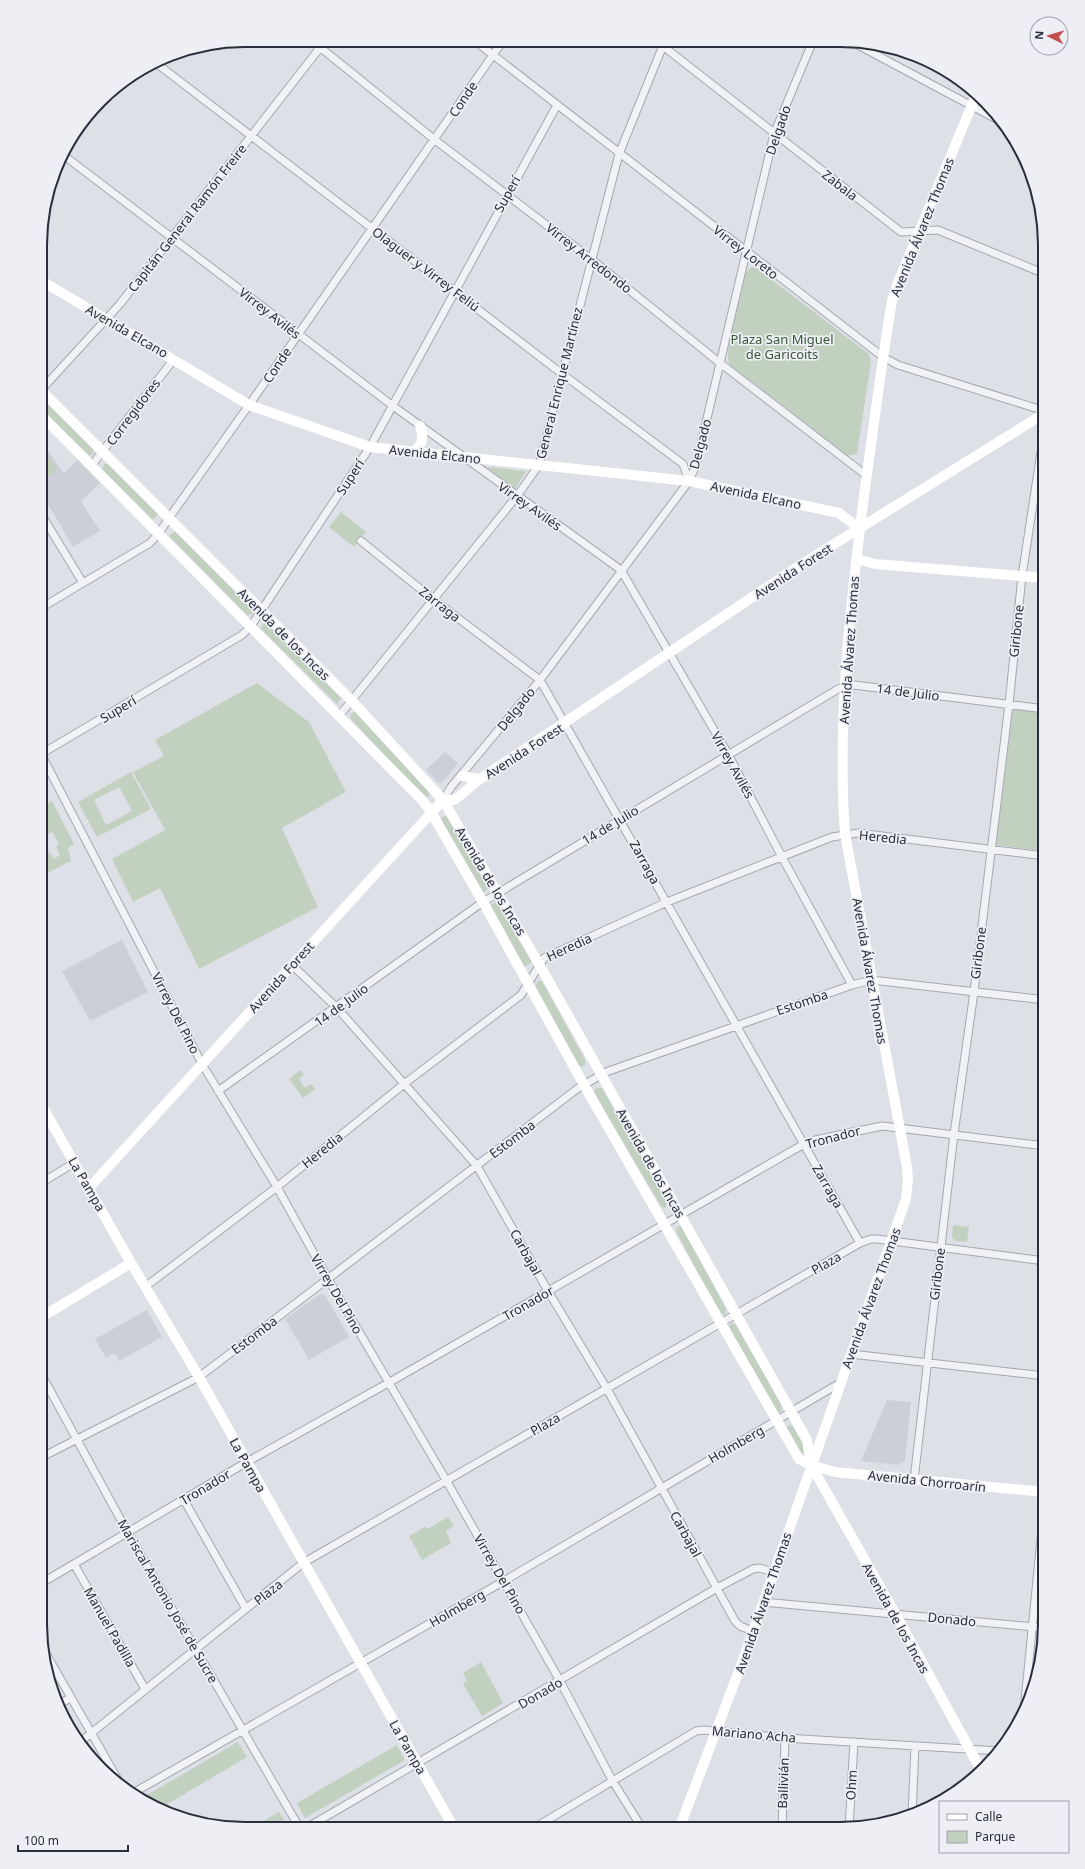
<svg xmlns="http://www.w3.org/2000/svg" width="1085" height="1869" font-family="'Noto Sans',sans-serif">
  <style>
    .built { fill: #cdcfd8 }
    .green { fill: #c2d0c0; fill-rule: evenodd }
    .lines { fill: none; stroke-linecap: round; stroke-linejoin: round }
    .street-casing { stroke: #a4a7b0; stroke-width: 9 }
    .street { stroke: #f1f2f5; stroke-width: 7 }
    .secondary { stroke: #fff; stroke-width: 10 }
    .labels { text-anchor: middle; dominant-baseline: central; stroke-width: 3.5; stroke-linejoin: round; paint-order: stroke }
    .street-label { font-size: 13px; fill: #292d3c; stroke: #eeeff4 }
    .park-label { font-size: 13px; fill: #395737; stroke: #eeeff4 }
    .rim { fill: none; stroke: #292d3c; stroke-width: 2 }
  </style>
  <rect width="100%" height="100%" fill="#dee0e7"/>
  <!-- built -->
  <path class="built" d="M41,442L64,473L78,460L100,483L81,501L100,531L73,547L41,492Z
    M445,752L458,763L442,783H439L426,770Z
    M122,940L148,992L90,1021L62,971Z
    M320,1294L325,1295L349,1337L309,1360L285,1319Z
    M147,1310L162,1337L119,1361L115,1353L106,1358L95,1339Z
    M887,1400L911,1402L905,1461L898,1465L861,1461Z"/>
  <!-- green -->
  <path class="green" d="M755,267L869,354L871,362L857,454L845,456L806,423L730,365C722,353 742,289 746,272L750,268Z
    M46,403H48L92,446L94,452L92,455H89L42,410V407Z
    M41,445L57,471L41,480Z
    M109,463L159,513L153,520L102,469L104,464Z
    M487,467L526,471L515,489Z
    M341,512L366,532L354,547L329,527Z
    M175,531L254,610L252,614L247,615L169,536Z
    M265,622L341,698L337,704L260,628Z
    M257,683L309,722L346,792L282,828L318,907L199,969L160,888L133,902L112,859L165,830L133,772L164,756L155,740Z
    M1013,708L1045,712V851L996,845Z
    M357,711L430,791L428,797H423L350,718L352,713Z
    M131,772L151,809L97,837L78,802ZM119,787L132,811L106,825L94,800Z
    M52,801L74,844L68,848L71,861L41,876V858L49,853L48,850L54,859L60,855L56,846L59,844L52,832L41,837V807Z
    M445,816L448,817L488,887L485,892H481L441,822L442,817Z
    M499,900L533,961L523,968L489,906Z
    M538,981H542L585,1060V1065L581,1067L578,1065L535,986Z
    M300,1070L304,1075L299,1079L305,1088L311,1084L315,1089L303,1098L289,1079Z
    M597,1088H602L667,1202L666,1207L663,1208L661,1206L594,1094V1091Z
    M953,1225L969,1227L967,1242L955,1241L952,1237Z
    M678,1226H682L726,1309L725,1315L719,1314L676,1231Z
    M732,1323L736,1325L781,1404L782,1410L778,1413L728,1327Z
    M792,1425L805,1448V1452L801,1454L786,1427Z
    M448,1517L454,1526L446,1531L451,1543L422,1560L409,1536L425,1527L427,1529Z
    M481,1662L503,1703L482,1716L463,1684L467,1681L463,1673Z
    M238,1742L247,1757L159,1809L142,1798Z
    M397,1745L405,1760L305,1818L297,1803Z
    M279,1812L288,1827H253Z"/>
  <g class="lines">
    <defs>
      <path id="street" d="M311,40L435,140L591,259L720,363L867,476
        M475,41L883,357L898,365L1045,411
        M659,43L901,232L938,230L1045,274
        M856,44L1002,122
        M156,63L561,373L683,464L689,481
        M62,154L393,406L621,570L728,754L782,857L852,985
        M42,389L120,304L326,40
        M92,465L174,359
        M41,514L83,583
        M361,541L434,600L540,680L860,1243
        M41,608L150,543L159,533L169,518L249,405L502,42
        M339,716L517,496L539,465L619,154L664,43
        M41,754L202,1064L277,1187L328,1279L446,1480L560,1681L612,1780L642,1828
        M41,754L242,635L251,626L370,447L557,105
        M443,800L451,787L540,680L689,481L696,465L774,134L812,43
        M292,965L337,1008L477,1166L548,1291L607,1389L735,1621L740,1626L753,1631
        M218,1091L483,902L838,689L854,685L1045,709
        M41,1183L74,1163
        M145,1287L277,1187L404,1084L521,995L544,958L667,902L832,837L858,833L1045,856
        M851,1354L1045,1376
        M40,1372L128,1533L299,1827
        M40,1458L199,1377L577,1089L606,1072L852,985L872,980L1045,1000
        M914,1480L954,1134L974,992L1009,704L1022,576L1045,426
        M184,1500L246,1609
        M74,1564L145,1689
        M40,1584L247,1462L390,1382L804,1144L815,1140L882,1126L1045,1146
        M763,1602L1045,1628
        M45,1652L121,1785
        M58,1705L70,1698
        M1024,1711L1045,1499
        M79,1743L303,1563L860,1243L871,1239H877L1045,1261
        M133,1793L504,1581L840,1383
        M912,1815L915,1746
        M308,1827L717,1588L753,1569L759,1568L774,1572
        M534,1828L696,1731L704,1730L785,1738L1000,1751
        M849,1828L854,1742
        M782,1829L785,1738"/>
    </defs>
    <!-- street casing -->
    <use href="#street" class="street-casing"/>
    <!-- street -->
    <use href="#street" class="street"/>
    <!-- secondary -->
    <path class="secondary" d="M42,281L249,405L370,447L689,481L839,513L860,529
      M42,391L352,701L443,800L539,964L807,1440L811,1465L895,1613L981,1770
      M41,415L423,801L431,812L483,902L584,1085L799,1459L811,1465L835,1472L1045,1492
      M414,452C423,444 424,437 420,426
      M857,559L875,564L1045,578
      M462,776L480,779
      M41,1104L131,1263L199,1377L454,1828
      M89,1188L443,800H453L457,798L480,779L802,564L1045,413
      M40,1318L131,1263
      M679,1829L743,1660L906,1199L908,1179L907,1167L845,834C837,721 850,608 864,496C873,431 881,366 892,301L897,285L977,93"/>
  </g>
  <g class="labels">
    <!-- street labels -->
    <g class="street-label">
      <text transform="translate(463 99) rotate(-56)">Conde</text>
      <text transform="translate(778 130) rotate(-71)">Delgado</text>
      <text transform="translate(840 185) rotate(38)">Zabala</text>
      <text transform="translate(507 194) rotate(-61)">Superí</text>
      <text transform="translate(187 218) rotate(-52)">Capitán General Ramón Freire</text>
      <text transform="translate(922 227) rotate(-68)">Avenida Álvarez Thomas</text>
      <text transform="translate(746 252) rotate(38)">Virrey Loreto</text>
      <text transform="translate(589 258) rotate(38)">Virrey Arredondo</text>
      <text transform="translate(426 269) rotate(37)">Olaguer y Virrey Feliú</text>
      <text transform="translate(270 313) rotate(38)">Virrey Avilés</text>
      <text transform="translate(127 331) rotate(30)">Avenida Elcano</text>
      <text transform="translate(277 365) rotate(-56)">Conde</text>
      <text transform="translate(559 383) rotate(-76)">General Enrique Martínez</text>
      <text transform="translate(133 412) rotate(-53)">Corregidores</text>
      <text transform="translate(700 444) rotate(-75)">Delgado</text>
      <text transform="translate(435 454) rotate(6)">Avenida Elcano</text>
      <text transform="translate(350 477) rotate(-57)">Superí</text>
      <text transform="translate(756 495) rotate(12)">Avenida Elcano</text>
      <text transform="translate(530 506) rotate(35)">Virrey Avilés</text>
      <text transform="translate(793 571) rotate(-33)">Avenida Forest</text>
      <text transform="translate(440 604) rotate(38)">Zarraga</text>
      <text transform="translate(1016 631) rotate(-84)">Giribone</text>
      <text transform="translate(284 634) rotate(45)">Avenida de los Incas</text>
      <text transform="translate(849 650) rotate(-86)">Avenida Álvarez Thomas</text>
      <text transform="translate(908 692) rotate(7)">14 de Julio</text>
      <text transform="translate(118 709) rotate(-31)">Superí</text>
      <text transform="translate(516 709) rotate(-51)">Delgado</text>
      <text transform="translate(524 751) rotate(-33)">Avenida Forest</text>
      <text transform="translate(733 765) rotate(61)">Virrey Avilés</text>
      <text transform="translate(610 825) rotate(-31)">14 de Julio</text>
      <text transform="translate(883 837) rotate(6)">Heredia</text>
      <text transform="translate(645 862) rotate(61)">Zarraga</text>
      <text transform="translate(491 881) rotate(59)">Avenida de los Incas</text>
      <text transform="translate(569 947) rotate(-25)">Heredia</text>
      <text transform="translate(978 953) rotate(-83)">Giribone</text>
      <text transform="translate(870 971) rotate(80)">Avenida Álvarez Thomas</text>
      <text transform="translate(281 977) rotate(-48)">Avenida Forest</text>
      <text transform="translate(802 1002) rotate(-19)">Estomba</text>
      <text transform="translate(341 1005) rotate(-36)">14 de Julio</text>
      <text transform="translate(176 1013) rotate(63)">Virrey Del Pino</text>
      <text transform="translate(833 1137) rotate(-15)">Tronador</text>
      <text transform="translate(512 1139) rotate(-37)">Estomba</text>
      <text transform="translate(322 1150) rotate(-39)">Heredia</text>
      <text transform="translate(651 1163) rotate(60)">Avenida de los Incas</text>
      <text transform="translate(87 1184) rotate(60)">La Pampa</text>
      <text transform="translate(828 1186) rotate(60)">Zarraga</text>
      <text transform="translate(526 1252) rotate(61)">Carbajal</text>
      <text transform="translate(826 1263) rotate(-30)">Plaza</text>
      <text transform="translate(937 1274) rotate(-83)">Giribone</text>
      <text transform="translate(337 1294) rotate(60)">Virrey Del Pino</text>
      <text transform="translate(871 1298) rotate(-70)">Avenida Álvarez Thomas</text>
      <text transform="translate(528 1303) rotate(-30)">Tronador</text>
      <text transform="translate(254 1335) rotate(-37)">Estomba</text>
      <text transform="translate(545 1424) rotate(-30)">Plaza</text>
      <text transform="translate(736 1444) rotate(-30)">Holmberg</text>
      <text transform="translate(248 1465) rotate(61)">La Pampa</text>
      <text transform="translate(927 1481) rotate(6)">Avenida Chorroarín</text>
      <text transform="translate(205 1487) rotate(-31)">Tronador</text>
      <text transform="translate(686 1534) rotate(61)">Carbajal</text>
      <text transform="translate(500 1574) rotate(60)">Virrey Del Pino</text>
      <text transform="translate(268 1592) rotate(-38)">Plaza</text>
      <text transform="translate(168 1601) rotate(60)">Mariscal Antonio José de Sucre</text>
      <text transform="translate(763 1603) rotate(-71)">Avenida Álvarez Thomas</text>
      <text transform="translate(457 1608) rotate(-30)">Holmberg</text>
      <text transform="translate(896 1618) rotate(61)">Avenida de los Incas</text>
      <text transform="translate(952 1619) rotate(6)">Donado</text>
      <text transform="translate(110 1627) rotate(60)">Manuel Padilla</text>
      <text transform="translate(540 1693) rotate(-30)">Donado</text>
      <text transform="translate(754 1734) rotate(5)">Mariano Acha</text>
      <text transform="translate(408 1747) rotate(60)">La Pampa</text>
      <text transform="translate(783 1783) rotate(-88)">Ballivián</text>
      <text transform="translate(851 1785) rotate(-87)">Ohm</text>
    </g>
    <!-- park labels -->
    <g class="park-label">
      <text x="782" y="339">Plaza San Miguel<tspan x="782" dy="15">de Garicoits</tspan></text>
    </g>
  </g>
  <!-- crop -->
  <path d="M0 0H1085V1869H0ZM245 47H840A198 198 0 0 1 1038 245V1624A198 198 0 0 1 840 1822H245A198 198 0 0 1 47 1624V245A198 198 0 0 1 245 47Z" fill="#eeeff4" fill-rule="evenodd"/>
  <path class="rim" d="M245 47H840A198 198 0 0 1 1038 245V1624A198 198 0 0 1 840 1822H245A198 198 0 0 1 47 1624V245A198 198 0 0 1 245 47Z"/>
  <!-- legend -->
  <rect x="939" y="1801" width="130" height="52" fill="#eeeff4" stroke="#9fa1aa"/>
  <rect x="947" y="1814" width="20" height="6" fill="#ffffff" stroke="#9fa1aa"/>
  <text x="975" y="1821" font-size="12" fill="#292d3c">Calle</text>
  <rect x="947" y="1831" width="20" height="12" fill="#c2d0c0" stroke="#9fa1aa"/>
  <text x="975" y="1841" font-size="12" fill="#292d3c">Parque</text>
  <!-- north arrow -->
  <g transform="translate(1049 36) rotate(275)"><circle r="19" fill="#eeeff4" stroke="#9fa1aa"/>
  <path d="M0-3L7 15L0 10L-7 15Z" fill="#c34c4d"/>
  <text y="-6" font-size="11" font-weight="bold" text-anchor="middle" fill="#292d3c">N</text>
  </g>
  <!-- scale -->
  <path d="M18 1845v6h110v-6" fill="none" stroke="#292d3c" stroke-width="2"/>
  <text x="24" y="1845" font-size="12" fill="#292d3c" stroke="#eeeff4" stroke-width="3" paint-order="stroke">100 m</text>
</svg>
